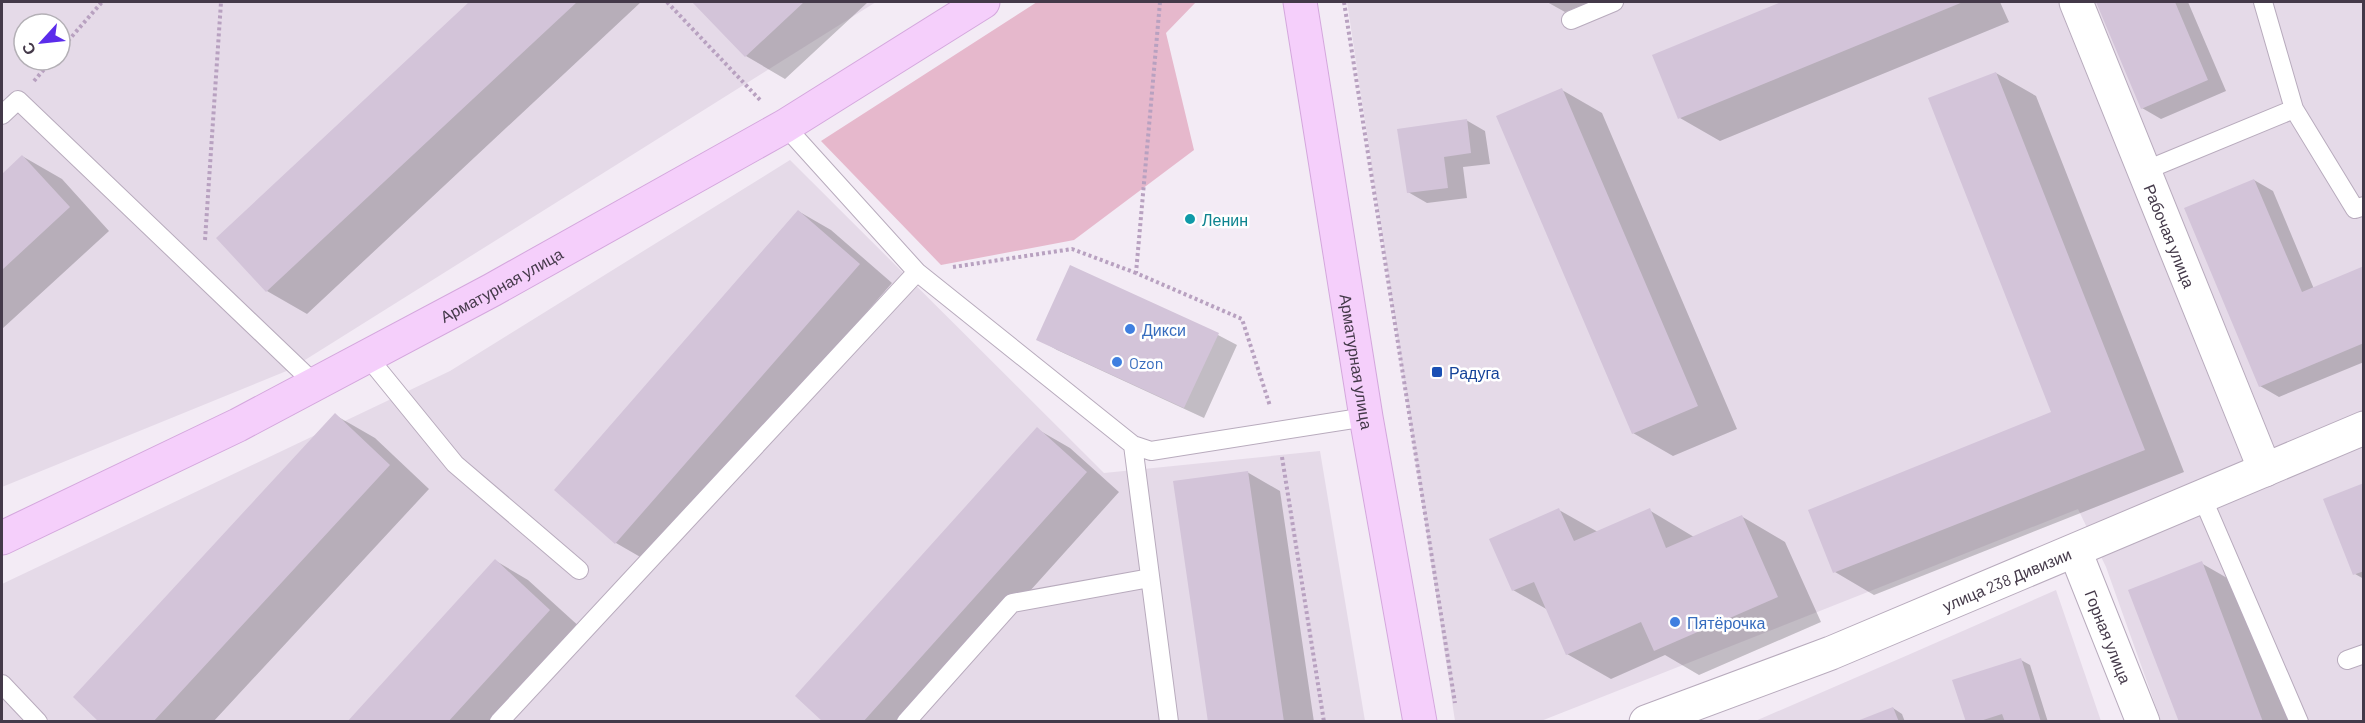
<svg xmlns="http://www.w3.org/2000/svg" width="2365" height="723" font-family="Barlow,sans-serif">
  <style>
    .residential { fill: #e5dae8; fill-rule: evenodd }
    .green { fill: #e6b8cc }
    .shadow { fill: #0003 }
    .building { fill: #d3c4d9 }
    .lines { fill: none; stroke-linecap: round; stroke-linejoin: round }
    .lane-casing { stroke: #b8abbd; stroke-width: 20 }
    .street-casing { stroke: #b8abbd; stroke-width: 35 }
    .secondary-casing { stroke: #d4a7dd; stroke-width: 35 }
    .path { stroke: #b8a1c0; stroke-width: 4; stroke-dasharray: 3 3; stroke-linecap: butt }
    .lane { stroke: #fff; stroke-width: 18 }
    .street { stroke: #fff; stroke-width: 33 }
    .secondary { stroke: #f5cffb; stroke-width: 33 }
    .culture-dot { fill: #0f9aa8; stroke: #fff; stroke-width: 2 }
    .shop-dot { fill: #3f7fe0; stroke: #fff; stroke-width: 2 }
    .transit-dot { fill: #1a4fb4; stroke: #fff; stroke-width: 2 }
    .labels { text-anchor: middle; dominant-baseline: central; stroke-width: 5; stroke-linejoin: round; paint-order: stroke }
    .culture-label { font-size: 16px; fill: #0d838f; stroke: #fff; text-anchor: start }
    .street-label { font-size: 16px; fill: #443949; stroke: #fff }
    .shop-label { font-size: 16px; fill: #366cbe; stroke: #fff; text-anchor: start }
    .transit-label { font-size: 16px; fill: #164399; stroke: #fff; text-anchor: start }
  </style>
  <rect width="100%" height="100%" fill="#f3ebf5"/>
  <!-- residential -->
  <path class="residential" d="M2,2H876L289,370L2,487ZM24,24H60V60H24Z
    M1347,2H2363V721H2161L2106,567L2078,509L1541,721H1455Z
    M790,160L1104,473L1320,451L1365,721L2,722V584L450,371Z
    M2056,590L2101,721L1753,722L1908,655Z"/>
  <!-- green -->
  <path class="green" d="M1037,2H1196L1166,33L1194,150L1074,240L941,265L821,141Z"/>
  <!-- shadow -->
  <path class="shadow" d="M472,2H641L307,314L267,291L218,238Z
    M694,2H868L785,79L746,56Z
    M1547,2H1590L1565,12Z
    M1785,2H2000L2009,22L1720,141L1680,118L1654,56Z
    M2097,2H2188L2226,91L2161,119L2142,108Z
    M1996,73L2036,96L2184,472L1874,595L1835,572L2053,413Z
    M1562,90L1602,113L1737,429L1673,456L1633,433Z
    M1466,120L1485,131L1490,164L1463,167L1467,198L1427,203L1408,192Z
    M22,156L62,179L109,231L2,329V176Z
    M2254,180L2273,191L2314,289L2364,268V362L2279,397L2260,386Z
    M798,211L831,230L892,283L649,562L616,543L556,490Z
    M1218,335L1237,345L1204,418L1057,350L1038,339Z
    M335,415L375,438L429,489L213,722H101Z
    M1037,429L1070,448L1119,492L912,722H825Z
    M1247,472L1280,491L1314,722H1210Z
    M2364,485V579L2355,574Z
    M1559,510L1598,532L1649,510L1694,537L1741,516L1785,542L1821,622L1699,675L1665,655L1611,679L1567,654L1548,610L1513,590Z
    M496,561L528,580L582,629L498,722H349Z
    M2201,563L2241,586L2293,722H2181Z
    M2021,660L2030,665L2048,722H1967Z
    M1893,708L1902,714L1905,722H1860Z"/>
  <!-- building -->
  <path class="building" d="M469,2H577L266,292L216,238Z
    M692,2H804L745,57Z
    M1781,2H1963L1678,119L1652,55Z
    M2096,2H2175L2208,80L2141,109Z
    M1996,72L2145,450L1833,573L1808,510L2051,412L1928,98Z
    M1562,88L1698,406L1632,434L1496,116Z
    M1467,119L1471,153L1444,157L1448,188L1407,193L1397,129Z
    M22,155L70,207L2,270V174Z
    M2254,179L2302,292L2364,266V343L2259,387L2184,208Z
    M798,210L860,264L615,544L554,490Z
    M1070,265L1219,333L1184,408L1036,340Z
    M335,413L390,465L153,722H99L73,697Z
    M1037,427L1087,472L863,722H823L795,696Z
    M1248,471L1284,722H1208L1173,481Z
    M2364,483V571L2353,575L2323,499Z
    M1559,508L1574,541L1650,508L1666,548L1742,515L1778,597L1654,651L1641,622L1566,655L1534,582L1512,591L1489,539Z
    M495,559L550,610L448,722H347Z
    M2202,561L2263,722H2179L2128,590Z
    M2021,658L2041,722H2005L2002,714L1977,722H1966L1952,680Z
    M1893,707L1899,722H1857V721Z"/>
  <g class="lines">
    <defs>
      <path id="lane" d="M2263,2L2294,109
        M1571,20L1614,2
        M2,115L18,100L315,384
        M2144,171L2294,109L2355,209L2364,206
        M917,272L1133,445L1151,451L1366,417
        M367,356L455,464L579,570
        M1133,445L1169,722
        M2202,497L2299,722
        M2347,660L2364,654
        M2,684L38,722
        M499,722L917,272L785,126
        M906,722L1012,603L1150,578"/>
      <g id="street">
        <path id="s1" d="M2076,2L2265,470"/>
        <path id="s2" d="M2075,551L2143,722"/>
        <path id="s3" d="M1646,722L1831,653L2364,428"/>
      </g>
      <g id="secondary">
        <path id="s4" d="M1300,2L1366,417L1420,722"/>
        <path id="s5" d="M2,538L238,425L492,290L785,126L983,2"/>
      </g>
    </defs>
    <!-- lane casing -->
    <use href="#lane" class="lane-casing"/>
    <!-- street casing -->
    <use href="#street" class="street-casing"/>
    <!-- secondary casing -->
    <use href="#secondary" class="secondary-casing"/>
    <!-- path -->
    <path class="path" d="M667,2L761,101
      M1160,2L1136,273L1242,319L1270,406
      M1344,2L1455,703
      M60,50L102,2
      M34,81L52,60
      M205,240L221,2
      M953,267L1072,249L1136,273
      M1282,457L1324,722"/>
    <!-- lane -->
    <use href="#lane" class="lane"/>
    <!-- street -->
    <use href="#street" class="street"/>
    <!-- secondary -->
    <use href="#secondary" class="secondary"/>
  </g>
  <!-- markers -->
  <circle class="culture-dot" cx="1190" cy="219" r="6"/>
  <g class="shop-dot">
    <circle cx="1130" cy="329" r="6"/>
    <circle cx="1117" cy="362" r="6"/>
    <circle cx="1675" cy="622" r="6"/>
  </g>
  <rect class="transit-dot" x="1431" y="366" width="12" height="12" rx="3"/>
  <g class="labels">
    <!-- culture labels -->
    <g class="culture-label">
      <text x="1202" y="219">Ленин</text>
    </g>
    <!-- street labels -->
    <g class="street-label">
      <text stroke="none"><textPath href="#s1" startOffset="252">Рабочая улица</textPath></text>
      <text stroke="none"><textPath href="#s5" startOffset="560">Арматурная улица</textPath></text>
      <text stroke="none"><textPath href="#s4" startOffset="364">Арматурная улица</textPath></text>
      <text stroke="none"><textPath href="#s3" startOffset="388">улица 238 Дивизии</textPath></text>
      <text stroke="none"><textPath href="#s2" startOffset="92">Горная улица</textPath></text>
    </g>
    <!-- shop labels -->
    <g class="shop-label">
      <text x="1142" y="329">Дикси</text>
      <text x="1129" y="362">Ozon</text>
      <text x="1687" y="622">Пятёрочка</text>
    </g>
    <!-- transit labels -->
    <g class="transit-label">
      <text x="1449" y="372">Радуга</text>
    </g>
  </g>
  <!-- border -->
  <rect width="2365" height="723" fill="none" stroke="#443949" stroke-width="6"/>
  <!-- north arrow -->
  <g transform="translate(42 42) rotate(243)"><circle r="28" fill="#ffffff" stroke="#b4b0b6" stroke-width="1.5"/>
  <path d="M0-4.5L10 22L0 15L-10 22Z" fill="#5b2ceb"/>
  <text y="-9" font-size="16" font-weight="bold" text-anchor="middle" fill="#443949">С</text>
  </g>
</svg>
